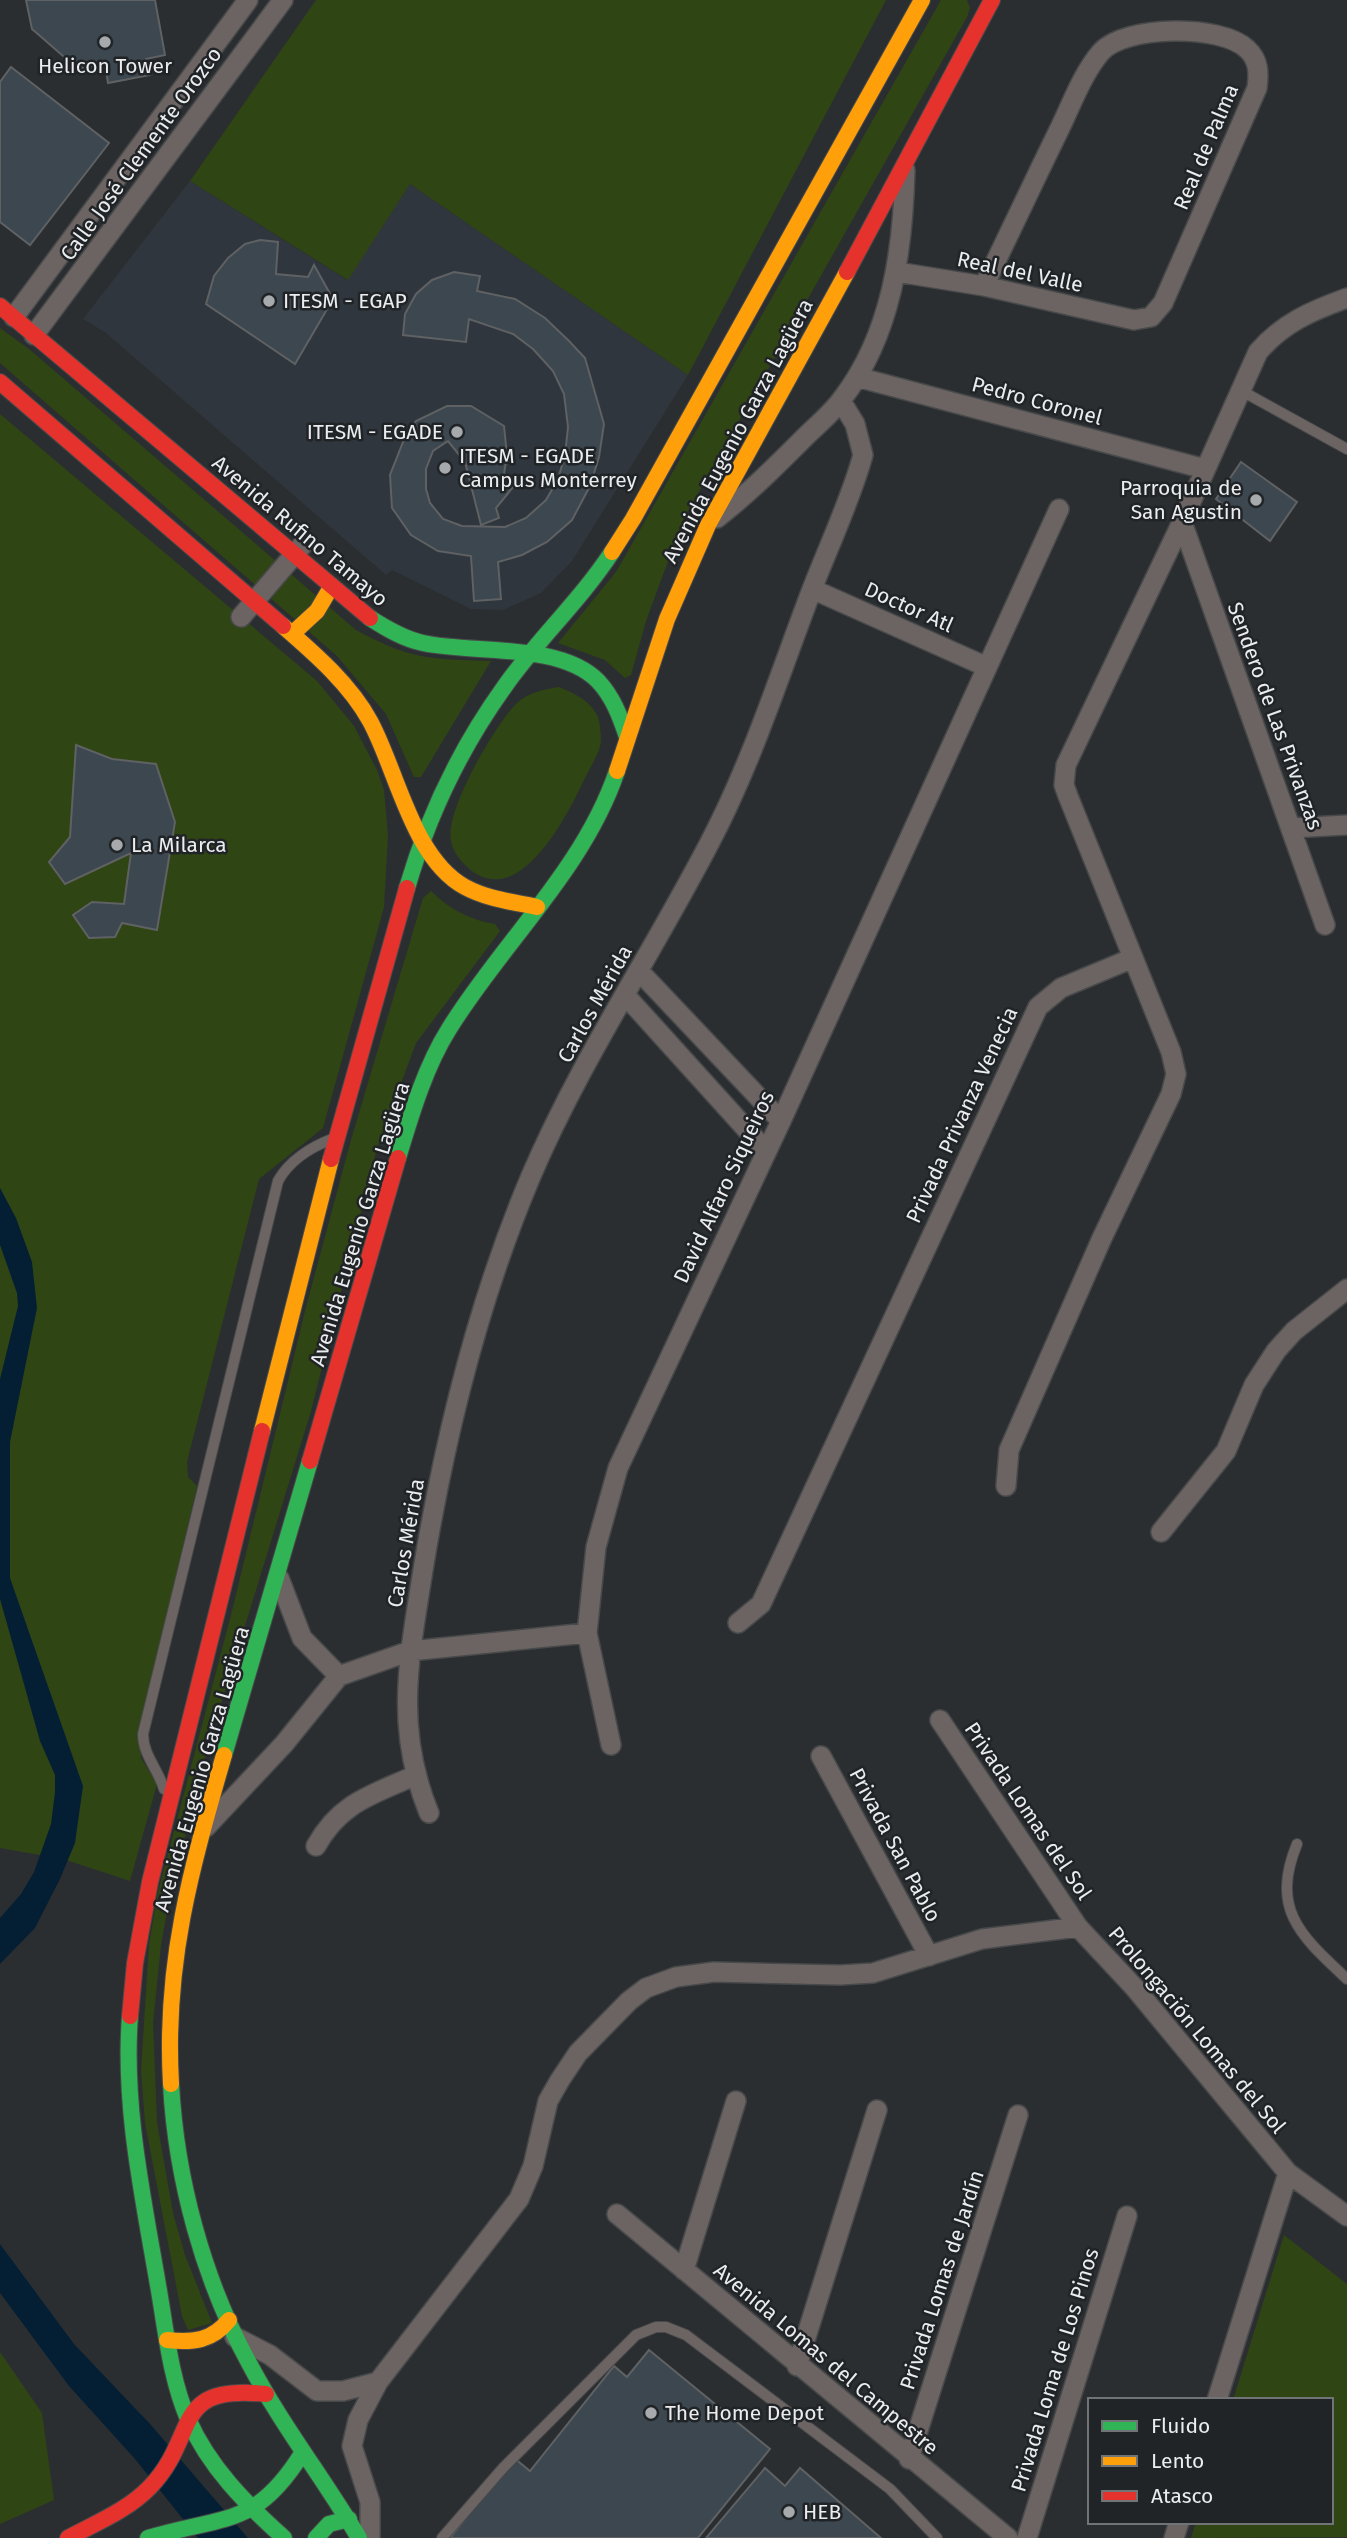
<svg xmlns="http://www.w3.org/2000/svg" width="1347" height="2538" font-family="'Fira Sans',sans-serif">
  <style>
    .built { fill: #2f363d }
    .green { fill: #304514 }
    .water { fill: #041f34 }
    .building { fill: #3c4750; stroke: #5f6163; stroke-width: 2 }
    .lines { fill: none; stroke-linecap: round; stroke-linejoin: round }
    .lane-casing { stroke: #47494a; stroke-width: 12 }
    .street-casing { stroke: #47494a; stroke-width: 22 }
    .fast-casing { stroke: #47494a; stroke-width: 18 }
    .slow-casing { stroke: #47494a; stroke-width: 18 }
    .jam-casing { stroke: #47494a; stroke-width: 18 }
    .lane { stroke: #6c6463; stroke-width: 10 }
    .street { stroke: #6c6463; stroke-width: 19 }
    .fast { stroke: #30b455; stroke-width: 16 }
    .slow { stroke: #ff9f0a; stroke-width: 16 }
    .jam { stroke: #e5322d; stroke-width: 16 }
    .poi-dot { fill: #a7aaac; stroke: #212427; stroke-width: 2.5 }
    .labels { text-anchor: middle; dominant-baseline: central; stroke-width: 5; stroke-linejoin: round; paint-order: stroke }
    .poi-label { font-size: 21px; fill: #eaecee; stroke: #212427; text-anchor: start }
    .street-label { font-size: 21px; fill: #eaecee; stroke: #212427 }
  </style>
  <rect width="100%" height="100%" fill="#2b2e30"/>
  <!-- built -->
  <path class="built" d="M190,181L347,280L410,184L688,375L572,561L541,593L503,610L471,609L392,570L386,575L106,333L83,319Z"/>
  <!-- green -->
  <path class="green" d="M316,0H886L688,375L410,184L348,280L190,181Z
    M941,0H967L970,8L967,17L683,520L646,621L631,675L625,678L605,660L558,643L616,572Z
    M0,328L29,349L356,630C411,660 430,659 491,661L421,777H414L386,714L337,656L0,363Z
    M0,414L317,681L354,726L377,770L384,790L388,836L384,907L323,1128L259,1179L187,1462L188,1477L197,1486L140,1734L141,1758L157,1784L130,1881L63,1859L0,1848Z
    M559,687C575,694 588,699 597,715C600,721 601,734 601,741C600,753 589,769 584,780C566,818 516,917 464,864C459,859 452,849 451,841C444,812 495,725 516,704C528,692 543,690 559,687Z
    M431,891C449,909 470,920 495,924L500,931L416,1043L377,1148L311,1411L209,1743L170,1895L161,1945L153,2023L157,2122L173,2213L185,2255L212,2323L188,2330L182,2316L145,2123L141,2071L149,1944L158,1892L231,1615L306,1307L351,1140L423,898Z
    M1284,2235L1347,2284V2537L1191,2538L1196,2522H1331V2400H1233Z
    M0,2352L42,2413L54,2500L0,2524Z"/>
  <!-- water -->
  <path class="water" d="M0,1188L16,1218L32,1262L37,1308L10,1442V1578L83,1786L75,1843L60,1879L35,1928L0,1964V1918L21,1894L34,1872L51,1824L55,1792V1775L40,1741L0,1599V1379L18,1306L17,1293L0,1245Z
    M0,2244L74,2344L151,2425L248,2538H198L135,2459L69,2386L0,2293Z"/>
  <!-- building -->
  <path class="building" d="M26,0H155L165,55L146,59L150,75L108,83L105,64L78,69L32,29Z
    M11,67L109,143L30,245L0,222V82Z
    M260,240L278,242L276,274L308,277L314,265L333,299L295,364L206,304L214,276L228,258L245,244Z
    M454,272L480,276L477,291L515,299L545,318L569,341L585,358L604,424L599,457L590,486L572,520L547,542L522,555L498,562L501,599L474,601L471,556L438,551L411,535L392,508L390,475L405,437L416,421L447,406H471L504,426L507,455L504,474L518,481L496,508L499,518L481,525L465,462L448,441L433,451L426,469V489L430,503L443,519L462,526L505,527L526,518L546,500L558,479L565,455L568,427L564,394L553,371L533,349L513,334L469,319L466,342L403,335L405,314L416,294L432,280Z
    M1241,462L1297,502L1270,541L1216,499Z
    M76,745L112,759L156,764L175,822L157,930L122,923L115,937L89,938L73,915L92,902L124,904L131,853L65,884L49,862L70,837Z
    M649,2350L770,2449L698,2538H450L514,2458L530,2471L614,2366L627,2377Z
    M765,2468L785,2486L800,2468L881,2538H706Z"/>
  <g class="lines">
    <defs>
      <path id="lane" d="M1240,390L1347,449
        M164,1789C158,1769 143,1755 143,1734L278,1181C289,1161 311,1147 332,1139
        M1297,1844C1270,1910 1301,1936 1347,1979
        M442,2538L503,2468L636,2335L656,2327H666L686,2335L890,2489L937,2538"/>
      <path id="street" d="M897,272L984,286L1134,320L1151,317L1163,303L1257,88C1259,73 1259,60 1247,49C1221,24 1125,25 1101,52C1082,74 1071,106 1058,132C1033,183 1009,234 984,286
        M14,317L248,0
        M34,335L283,0
        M857,377L1205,469
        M717,518C749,493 776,466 804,438C817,425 832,413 842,399C892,334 903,249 905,170
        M1182,522L1325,925
        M812,589L987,667
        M241,617L305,542
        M1291,828L1347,825
        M640,972L781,1121
        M626,996L766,1151
        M1006,1486L1009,1450L1102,1238L1171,1094L1176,1074L1171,1052L1068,796L1064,785L1066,765L1182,522L1258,352C1283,323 1311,311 1347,298
        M1161,1532L1226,1451L1254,1385L1276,1351L1294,1331L1347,1289
        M279,1578L302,1638L339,1676
        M738,1623L761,1604L1038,1007L1061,988L1133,958
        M940,1720L1078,1927
        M611,1745L587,1633L596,1547L618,1468L781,1121L1059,509
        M821,1756L929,1956
        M429,1813C394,1727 409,1659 423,1570C445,1436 478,1301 531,1176C580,1061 652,954 710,842C752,762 779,676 811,592C828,547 850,502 863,455L855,424L841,401
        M206,1827L284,1744L339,1676L410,1651L587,1633
        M316,1846C340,1803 371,1795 414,1776
        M617,2214L1008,2538
        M684,2270L736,2101
        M235,2337L270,2355L317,2391H343L378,2382
        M797,2366L877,2110
        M1217,2400L1288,2173
        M909,2459L1018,2115
        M370,2538V2502L352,2446L358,2420L378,2382L519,2199L533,2166L548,2101L560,2080L578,2053L629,2001L646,1988L676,1977L714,1972L840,1975L873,1973L982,1939L1078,1927L1134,1987L1288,2173L1347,2216
        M1027,2538L1127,2216
        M1174,2538L1179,2522"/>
      <path id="fast" d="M370,618C387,629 404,639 423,643C473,654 560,642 598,681C613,697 620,716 627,737
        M407,888C428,816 461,747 505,686C538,639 580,601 612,552
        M398,1158C411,1115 425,1067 449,1029C502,943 584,869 617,771
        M224,1755L310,1461
        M130,2016C123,2106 143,2197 158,2285C166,2330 170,2377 188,2419C209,2467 246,2504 284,2538
        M171,2084C176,2178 203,2279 249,2363C281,2424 324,2479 359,2538
        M148,2538C225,2515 256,2528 303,2452
        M316,2538L329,2524L349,2519"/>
      <path id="slow" d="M612,552L633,519L922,0
        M283,626C314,653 350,684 370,721C397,770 412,858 465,887C487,899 513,902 537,907
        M292,634L317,611L330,589
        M617,771L667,619L708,525L847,272
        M262,1431L331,1159
        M171,2084C164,1963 191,1869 224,1755
        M167,2340C193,2343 212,2341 229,2320"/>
      <path id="jam" d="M847,272L992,0
        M0,306L370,618
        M0,382L283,626
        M331,1159L407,888
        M310,1461L398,1158
        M130,2016L135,1963L150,1882L262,1431
        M68,2538C96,2523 128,2510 150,2487C200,2435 169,2384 266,2394"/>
    </defs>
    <!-- lane casing -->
    <use href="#lane" class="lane-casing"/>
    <!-- street casing -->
    <use href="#street" class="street-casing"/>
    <!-- fast casing -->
    <use href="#fast" class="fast-casing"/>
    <!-- slow casing -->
    <use href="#slow" class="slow-casing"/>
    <!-- jam casing -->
    <use href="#jam" class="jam-casing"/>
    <!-- lane -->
    <use href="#lane" class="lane"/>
    <!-- street -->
    <use href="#street" class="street"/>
    <!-- fast -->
    <use href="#fast" class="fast"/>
    <!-- slow -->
    <use href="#slow" class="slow"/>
    <!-- jam -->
    <use href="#jam" class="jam"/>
  </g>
  <!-- markers -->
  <g class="poi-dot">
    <circle cx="105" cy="42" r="7"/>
    <circle cx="269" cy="301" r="7"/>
    <circle cx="457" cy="432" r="7"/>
    <circle cx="445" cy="468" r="7"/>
    <circle cx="1256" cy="500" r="7"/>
    <circle cx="117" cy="845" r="7"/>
    <circle cx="651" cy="2413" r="7"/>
    <circle cx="789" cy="2512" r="7"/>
  </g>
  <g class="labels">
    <!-- poi labels -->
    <g class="poi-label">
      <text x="105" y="66" text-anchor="middle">Helicon Tower</text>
      <text x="283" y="301">ITESM - EGAP</text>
      <text x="443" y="432" text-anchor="end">ITESM - EGADE</text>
      <text x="459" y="456">ITESM - EGADE<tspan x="459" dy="24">Campus Monterrey</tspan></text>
      <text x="1242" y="488" text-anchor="end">Parroquia de<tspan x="1242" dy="24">San Agustin</tspan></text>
      <text x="131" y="845">La Milarca</text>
      <text x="665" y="2413">The Home Depot</text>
      <text x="803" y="2512">HEB</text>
    </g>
    <!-- street labels -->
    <g class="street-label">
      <text transform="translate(1206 147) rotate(-67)">Real de Palma</text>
      <text transform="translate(141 154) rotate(-54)">Calle José Clemente Orozco</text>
      <text transform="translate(1020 272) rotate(12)">Real del Valle</text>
      <text transform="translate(1037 401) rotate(15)">Pedro Coronel</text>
      <text transform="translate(738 431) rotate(-62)">Avenida Eugenio Garza Lagüera</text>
      <text transform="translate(300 531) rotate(40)">Avenida Rufino Tamayo</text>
      <text transform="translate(909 607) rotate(24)">Doctor Atl</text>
      <text transform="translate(1275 716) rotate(70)">Sendero de Las Privanzas</text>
      <text transform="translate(595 1004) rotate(-61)">Carlos Mérida</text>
      <text transform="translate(962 1115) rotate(-65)">Privada Privanza Venecia</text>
      <text transform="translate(724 1187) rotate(-65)">David Alfaro Siqueiros</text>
      <text transform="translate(360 1224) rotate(-73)">Avenida Eugenio Garza Lagüera</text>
      <text transform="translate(406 1543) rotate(-80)">Carlos Mérida</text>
      <text transform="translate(202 1769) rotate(-74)">Avenida Eugenio Garza Lagüera</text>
      <text transform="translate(1028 1811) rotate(56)">Privada Lomas del Sol</text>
      <text transform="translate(895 1845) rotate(62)">Privada San Pablo</text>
      <text transform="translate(1197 2030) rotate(50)">Prolongación Lomas del Sol</text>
      <text transform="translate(942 2280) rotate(-72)">Privada Lomas de Jardín</text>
      <text transform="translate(826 2359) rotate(40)">Avenida Lomas del Campestre</text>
      <text transform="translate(1055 2370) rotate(-73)">Privada Loma de Los Pinos</text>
    </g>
  </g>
  <!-- legend -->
  <rect x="1088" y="2398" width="245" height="126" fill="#212427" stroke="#717477" stroke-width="2"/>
  <rect x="1102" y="2421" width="35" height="10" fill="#30b455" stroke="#717477" stroke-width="2"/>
  <text x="1151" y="2433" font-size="21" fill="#eaecee">Fluido</text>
  <rect x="1102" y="2456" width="35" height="10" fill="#ff9f0a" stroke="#717477" stroke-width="2"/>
  <text x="1151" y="2468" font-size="21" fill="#eaecee">Lento</text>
  <rect x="1102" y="2491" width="35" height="10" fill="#e5322d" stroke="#717477" stroke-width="2"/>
  <text x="1151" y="2503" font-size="21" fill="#eaecee">Atasco</text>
</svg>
